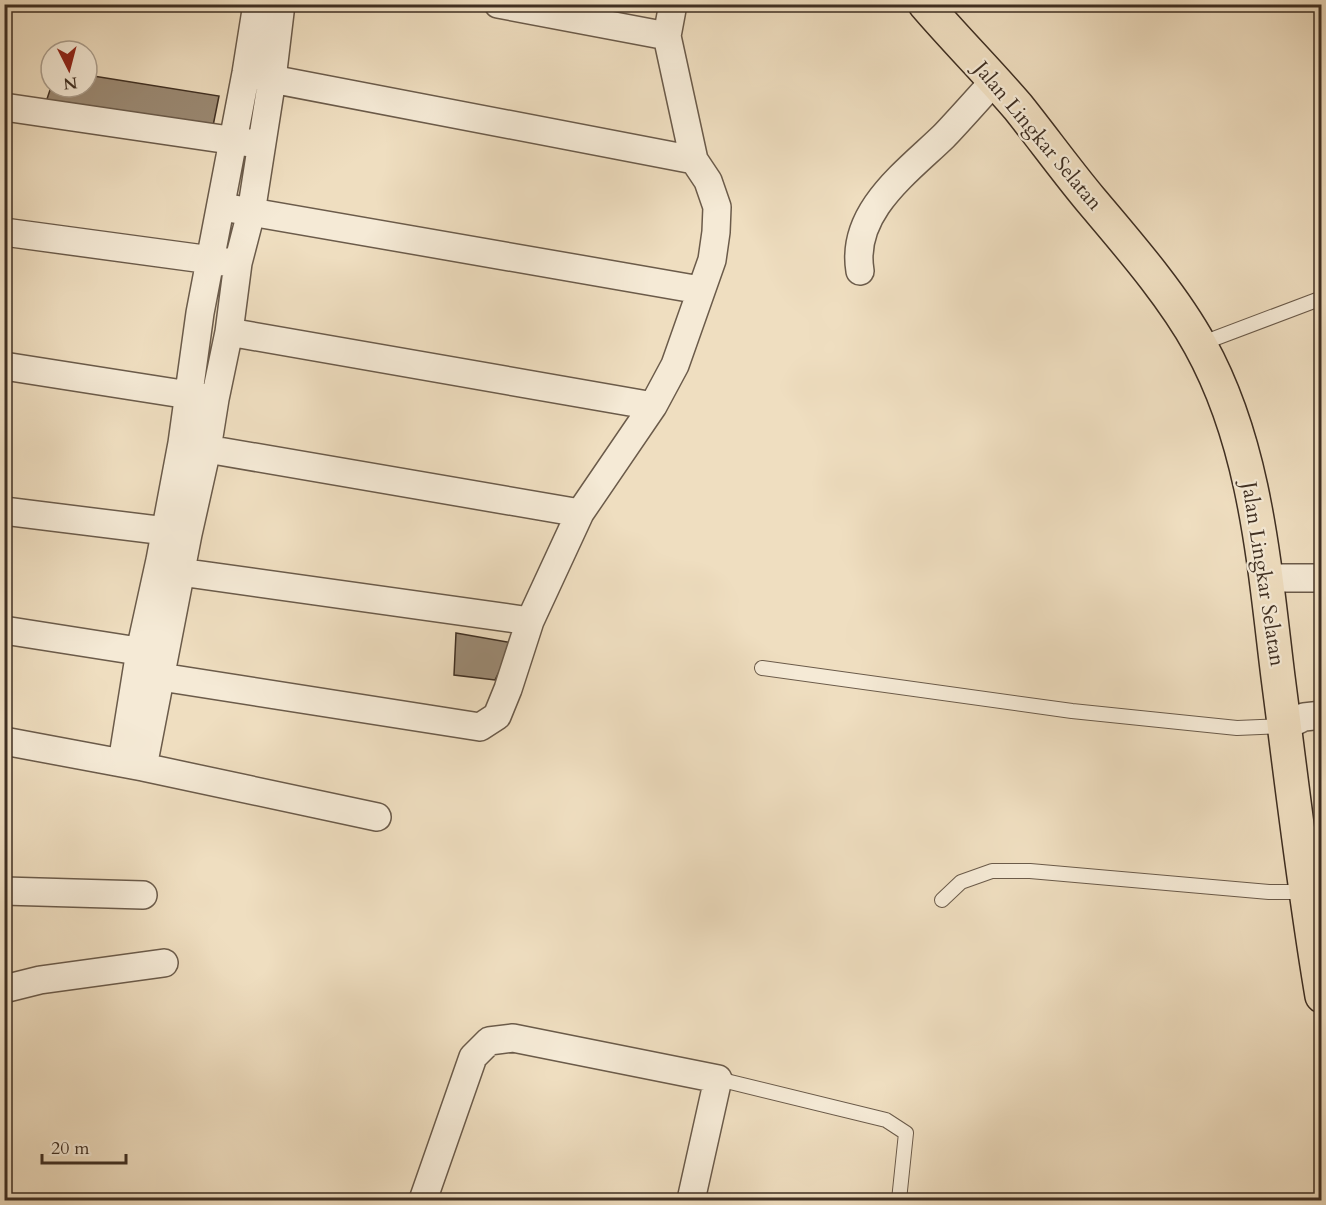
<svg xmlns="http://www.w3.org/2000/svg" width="1326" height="1205" font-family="Cardo,serif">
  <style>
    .building { fill: #9b8a74; stroke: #3f2f22; stroke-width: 1.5 }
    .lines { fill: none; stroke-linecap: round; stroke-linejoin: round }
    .service-casing { stroke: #6b5b4a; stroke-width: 16 }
    .minor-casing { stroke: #6b5b4a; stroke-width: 30 }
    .trunk-casing { stroke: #3f2f22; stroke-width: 36 }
    .service { stroke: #f5ead6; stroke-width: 14 }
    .minor { stroke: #f5ead6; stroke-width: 27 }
    .trunk { stroke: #efdec0; stroke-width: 33 }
    .labels { text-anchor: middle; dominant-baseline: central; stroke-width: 4.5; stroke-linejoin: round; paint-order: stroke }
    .street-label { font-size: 21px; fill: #3f2f22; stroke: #f5ead6 }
  </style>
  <rect width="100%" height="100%" fill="#efdec0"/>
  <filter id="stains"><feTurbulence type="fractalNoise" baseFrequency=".00333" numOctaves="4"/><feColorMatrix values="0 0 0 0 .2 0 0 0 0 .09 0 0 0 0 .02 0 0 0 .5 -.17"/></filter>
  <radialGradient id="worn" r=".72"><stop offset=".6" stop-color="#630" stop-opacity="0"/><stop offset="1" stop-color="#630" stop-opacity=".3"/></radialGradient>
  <!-- building -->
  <path class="building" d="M87,75L219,96L212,131L45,105L51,87H87Z
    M456,633L513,643L495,680L454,675Z"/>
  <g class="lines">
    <defs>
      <path id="service" d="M1200,344L1322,298
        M762,668L1072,711L1237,728L1285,726
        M942,900L961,882L992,871H1030L1269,892H1305
        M718,1079L886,1120L906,1133L899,1200"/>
      <path id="minor" d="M498,4L667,36
        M256,76L694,160
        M4,107L250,143
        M234,209L700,290
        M4,232L226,262
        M860,271C850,212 907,172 944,136C961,118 977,100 994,81
        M229,332L653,406
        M4,366L208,398
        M207,449L580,513
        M4,511L182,533
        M180,572L530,621
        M1266,578H1322
        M4,630L157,654
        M161,677L480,727L497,716L508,689L530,621L580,513L653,406L675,365L712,260L716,232L717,207L708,181L694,160L667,36L673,4
        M1285,726L1304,717L1322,715
        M4,741L143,767L377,817
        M122,763L140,651L160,560L182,443L200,313L246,73L257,4
        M143,767L188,534L207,449L215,399L229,332L238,263L251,213L272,79L281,4
        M4,891L143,895
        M4,989L40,980L164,963
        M423,1200L473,1057L489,1041L513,1038L718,1079L691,1200"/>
      <path id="trunk" d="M925,4C955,39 988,72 1018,107C1042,137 1065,169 1090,199C1127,243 1172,294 1200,345C1256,446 1264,564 1278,677C1292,784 1304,890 1322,996"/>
    </defs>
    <!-- service casing -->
    <use href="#service" class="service-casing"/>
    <!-- minor casing -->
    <use href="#minor" class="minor-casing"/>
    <!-- trunk casing -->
    <use href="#trunk" class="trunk-casing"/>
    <!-- service -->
    <use href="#service" class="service"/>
    <!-- minor -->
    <use href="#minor" class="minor"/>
    <!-- trunk -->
    <use href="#trunk" class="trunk"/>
  </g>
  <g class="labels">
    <!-- street labels -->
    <g class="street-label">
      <text transform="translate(1038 136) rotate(50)">Jalan Lingkar Selatan</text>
      <text transform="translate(1263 574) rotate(81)">Jalan Lingkar Selatan</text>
    </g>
  </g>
  <!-- margin -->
  <rect width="1326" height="1205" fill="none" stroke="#efdec0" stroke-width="24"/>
  <rect x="6" y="6" width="1314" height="1193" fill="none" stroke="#3f2f22" stroke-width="3"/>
  <rect x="12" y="12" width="1302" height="1181" fill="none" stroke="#3f2f22" stroke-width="1.5"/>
  <!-- north arrow -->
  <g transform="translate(69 69) rotate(174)"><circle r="28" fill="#f5ead6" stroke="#ac9f8e" stroke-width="1.5"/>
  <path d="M0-4.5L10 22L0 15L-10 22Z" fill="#8f2418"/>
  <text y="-9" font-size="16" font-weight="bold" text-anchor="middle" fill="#3f2f22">N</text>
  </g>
  <!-- scale -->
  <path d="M42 1154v9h84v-9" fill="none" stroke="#3f2f22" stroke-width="3"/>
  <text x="51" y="1154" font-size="18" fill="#3f2f22" stroke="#f5ead6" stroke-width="4.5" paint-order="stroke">20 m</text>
  <rect width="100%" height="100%" filter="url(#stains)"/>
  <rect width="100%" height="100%" fill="url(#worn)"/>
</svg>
